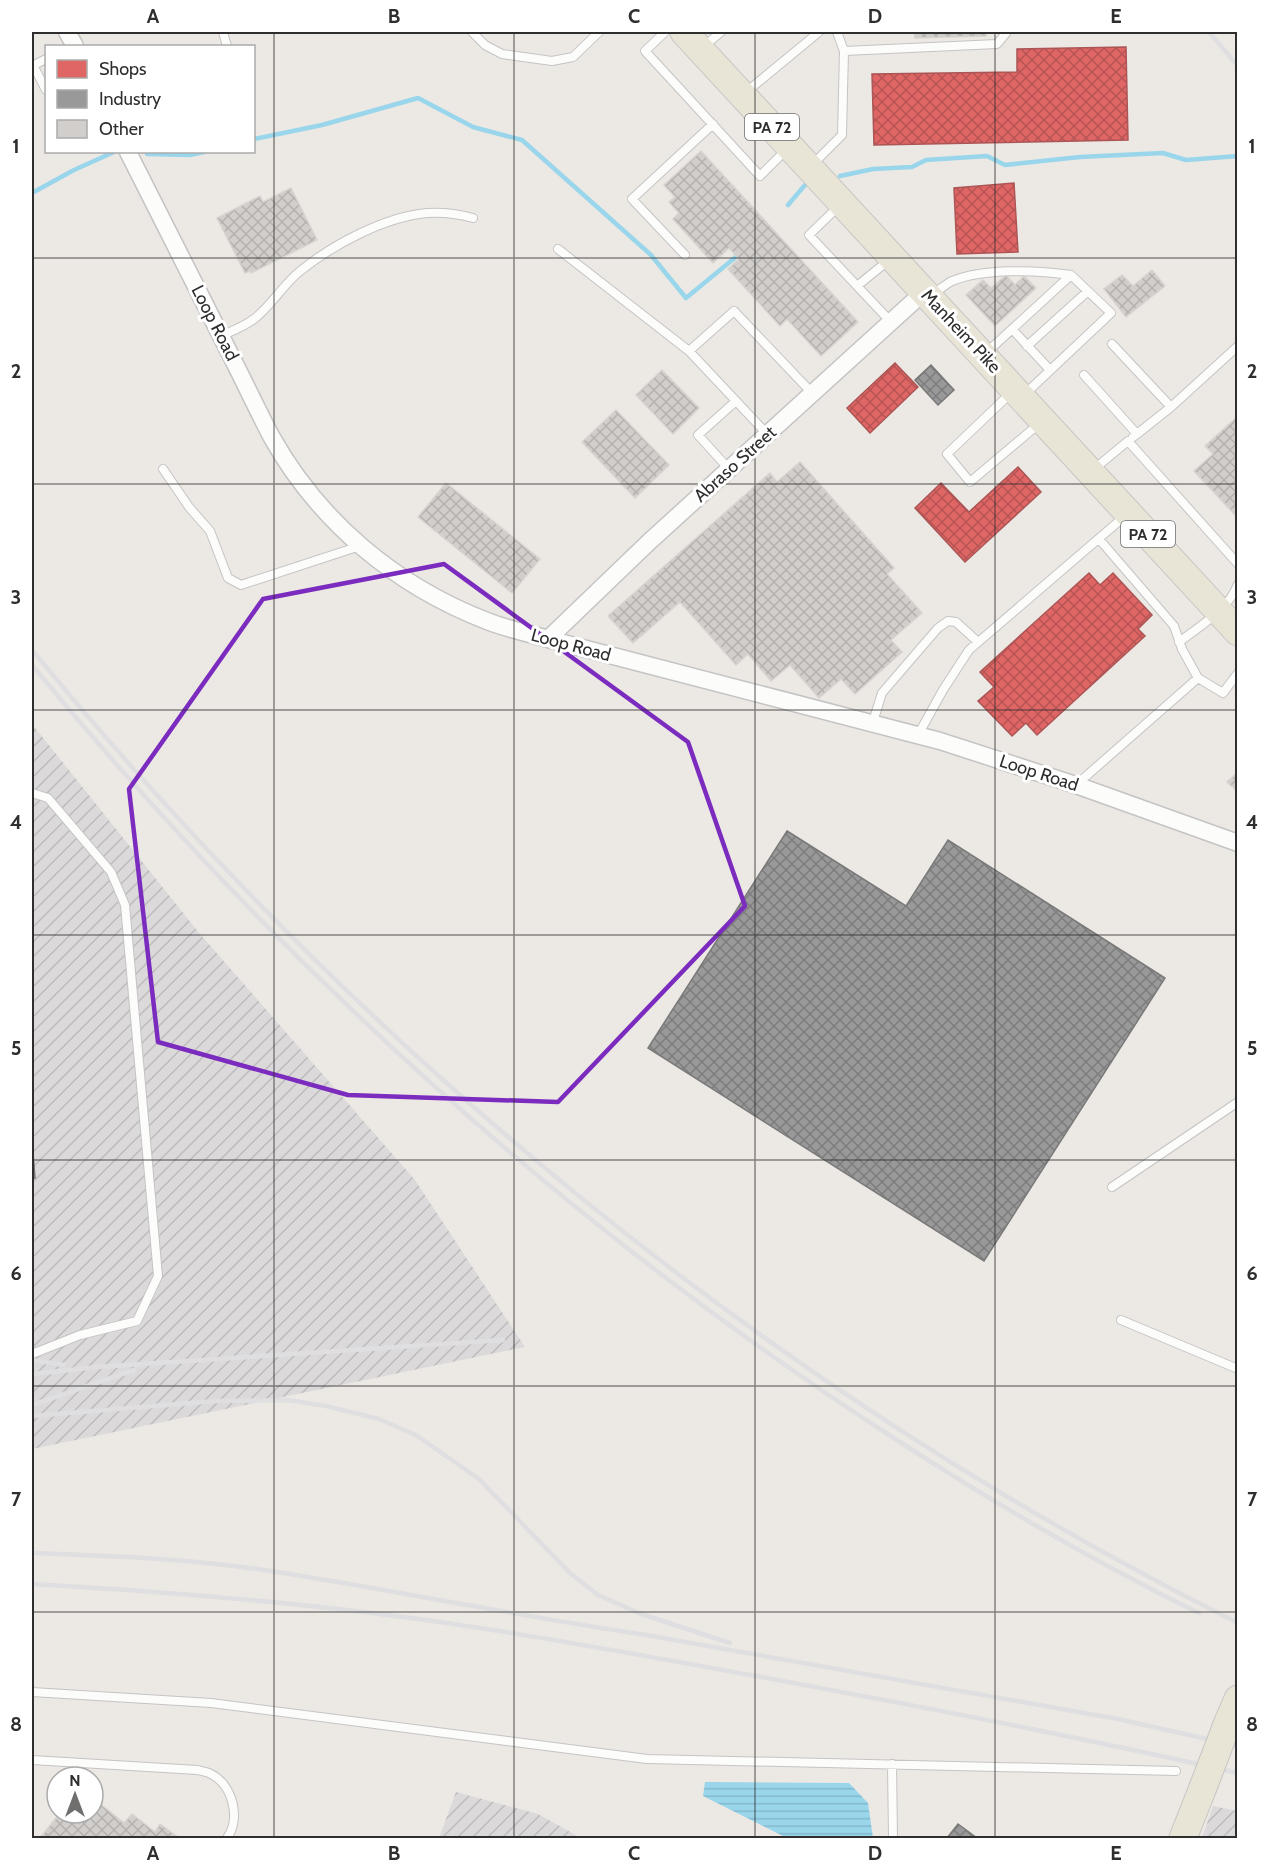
<svg xmlns="http://www.w3.org/2000/svg" width="1269" height="1870" font-family="Cabin,sans-serif">
  <style>
    .industrial { fill: url(#industrial-furrows) }
    .water { fill: url(#water-rules) }
    .shops { fill: url(#shops-cross-hatch); stroke: #ab5555; stroke-width: 1.5 }
    .industry { fill: url(#industry-cross-hatch); stroke: #797979; stroke-width: 1.5 }
    .lines { fill: none; stroke-linecap: round; stroke-linejoin: round }
    .stream { stroke: #99d6ec; stroke-width: 4.5 }
    .building { fill: url(#building-cross-hatch); stroke: #d7d4d0; stroke-width: 1.5 }
    .service-casing { stroke: #c5c4c5; stroke-width: 10 }
    .minor-casing { stroke: #c5c4c5; stroke-width: 19 }
    .primary-casing { stroke: #c6c5c4; stroke-width: 29 }
    .service { stroke: #fcfcfb; stroke-width: 8 }
    .minor { stroke: #fcfcfb; stroke-width: 16 }
    .primary { stroke: #e8e4d6; stroke-width: 27 }
    .rail { stroke: #dfdfe1; stroke-width: 4.5 }
    .primary-bridge-casing { stroke: #c6c5c4; stroke-width: 29; stroke-linecap: butt }
    .primary-bridge { stroke: #e8e4d6; stroke-width: 27 }
    .marked { fill: none; stroke: #7b2cbf; stroke-width: 4.5; stroke-linejoin: round }
    .grid { fill: none; stroke: #2e2e2e; stroke-width: 1.5; stroke-opacity: 0.55 }
    .labels { text-anchor: middle; dominant-baseline: central; stroke-width: 6; stroke-linejoin: round; paint-order: stroke }
    .shield { fill: #fff; stroke: #6d6d6d; stroke-width: 1.5 }
    .shield-label { font-size: 16px; font-weight: bold; fill: #2e2e2e }
    .street-label { font-size: 18px; fill: #2e2e2e; stroke: #fff }
    .neatline { fill: none; stroke: #2e2e2e; stroke-width: 2 }
    .grid-label { font-size: 20px; text-anchor: middle; font-weight: bold; fill: #2e2e2e }
  </style>
  <defs>
    <pattern id="industrial-furrows" width="10" height="10" patternUnits="userSpaceOnUse" patternTransform="scale(1.5)"><rect width="10" height="10" fill="#dcd9db"/><path d="M-1 1l2-2M0 10L10 0M9 11l2-2" fill="none" stroke="#bdbbbc"/></pattern>
    <pattern id="water-rules" width="6" height="5" patternUnits="userSpaceOnUse" patternTransform="scale(1.5)"><rect width="6" height="5" fill="#99d6ec"/><path d="M0 2.5h6" fill="none" stroke="#84b8cb"/></pattern>
    <pattern id="shops-cross-hatch" width="8" height="8" patternUnits="userSpaceOnUse" patternTransform="scale(1.5)"><rect width="8" height="8" fill="#e06666"/><path d="M0 0l8 8M0 8l8-8" fill="none" stroke="#b65454"/></pattern>
    <pattern id="industry-cross-hatch" width="8" height="8" patternUnits="userSpaceOnUse" patternTransform="scale(1.5)"><rect width="8" height="8" fill="#999"/><path d="M0 0l8 8M0 8l8-8" fill="none" stroke="#7d7d7d"/></pattern>
    <pattern id="building-cross-hatch" width="8" height="8" patternUnits="userSpaceOnUse" patternTransform="scale(1.5)"><rect width="8" height="8" fill="#d1cecb"/><path d="M0 0l8 8M0 8l8-8" fill="none" stroke="#b4b1af"/></pattern>
  </defs>
  <rect width="100%" height="100%" fill="#ece8e4"/>
  <!-- industrial -->
  <path class="industrial" d="M32,724L200,934L415,1180L525,1347L32,1449Z
    M456,1792L538,1814L581,1838H439Z
    M1213,1806L1237,1811V1838H1202Z"/>
  <!-- water -->
  <path class="water" d="M705,1782L849,1783L868,1803L873,1838H787L703,1796Z"/>
  <!-- shops -->
  <path class="shops" d="M1126,47L1128,140L874,145L872,74L1017,72V49Z
    M1014,183L1018,252L957,254L954,188Z
    M895,363L918,387L870,433L847,408Z
    M1018,467L1041,492L965,562L915,508L941,483L969,512Z
    M1089,573L1100,585L1113,573L1152,615L1138,629L1145,636L1037,735L1026,723L1012,736L978,701L994,687L980,672Z"/>
  <!-- industry -->
  <path class="industry" d="M931,365L954,390L938,405L915,380Z
    M787,831L906,906L948,840L1165,978L984,1261L648,1048Z
    M32,1140L35,1178L32,1179Z
    M958,1824L977,1838H947Z"/>
  <g class="lines">
    <!-- stream -->
    <path class="stream" d="M254,139L322,125L418,98L473,127L522,140L651,255L686,298L737,256
      M147,154L190,155L204,152
      M840,176L873,169L912,167L926,160L987,156L1005,165L1080,157L1163,153L1186,160L1238,156
      M32,193L74,170L114,152
      M788,205L805,185"/>
  </g>
  <!-- building -->
  <path class="building" d="M914,32H986V36L915,38Z
    M701,151L858,322L821,356L787,319L780,326L728,269L739,259L729,248L713,263L673,219L679,213L669,202L675,197L664,185Z
    M291,188L317,240L251,273L250,271L245,273L217,218L260,196L263,202Z
    M1152,270L1165,286L1126,317L1104,289L1122,275L1133,286Z
    M1006,275L1015,285L1024,276L1036,288L995,326L966,295L983,280L991,288Z
    M662,370L699,408L673,434L636,395Z
    M616,410L669,465L635,498L582,442Z
    M1238,416V518L1194,471L1213,454L1205,446Z
    M800,462L894,568L887,574L922,613L891,640L902,652L855,694L841,679L819,698L790,665L771,681L748,654L736,665L680,602L633,643L608,616L770,473L777,482Z
    M446,483L540,559L512,593L418,517Z
    M1238,772V792L1227,782Z
    M93,1798L124,1823L132,1814L155,1832L160,1824L179,1838H40L60,1813H93Z"/>
  <g class="lines">
    <defs>
      <path id="service" d="M223,32L227,46
        M472,32L485,45L502,54L552,61L573,57L599,32
        M665,32L645,51L760,176L787,149
        M837,32L844,51
        M703,47L721,32
        M33,65L46,90
        M32,66L46,59
        M745,93L819,32
        M812,165L842,135L844,51L997,44L1007,32
        M840,205L809,235L891,322
        M558,249L689,351L768,435
        M685,255L632,199L713,124
        M857,286L889,260
        M933,294C939,290 946,284 952,281C984,268 1038,270 1071,275
        M1012,329L1050,370
        M221,336C232,331 245,326 254,319C271,306 282,286 299,272C332,245 384,217 427,213C443,212 458,214 473,218
        M1112,344L1171,407L1137,434
        M1027,346L1088,291
        M689,351L734,311L813,394
        M986,353L1071,275L1111,313L1024,395
        M1084,375L1137,434L1133,437
        M1012,392L947,454L970,482L1040,423
        M1171,407L1238,346
        M163,469L189,507L210,531L228,578L241,585L360,546
        M729,469L698,435L736,401
        M1093,470L1128,441L1238,564
        M1099,539L1174,626L1182,649L1198,678L1223,693L1238,673
        M1179,642C1200,626 1229,609 1238,584
        M872,725L882,693L938,628L948,621L956,622L978,642
        M918,735L943,690L969,650L1125,516
        M1076,785L1198,678
        M32,793L48,798L111,872L125,905L158,1276L137,1321L80,1335L32,1354
        M1112,1187L1238,1102
        M1121,1320L1238,1369
        M32,1692L211,1703L647,1759L1176,1771
        M32,1760L197,1770C201,1771 207,1772 211,1774C233,1785 241,1819 227,1838
        M892,1764L893,1838"/>
      <path id="minor" d="M67,32L75,46
        M128,152C160,215 192,279 224,342C240,373 255,405 271,436C319,522 396,586 487,621C507,629 528,633 548,639L940,741L1076,785L1238,843
        M548,639L650,541L925,291"/>
      <path id="primary" d="M684,32L1238,632
        M1228,1722L1238,1699
        M1183,1838L1202,1790"/>
    </defs>
    <!-- service casing -->
    <use href="#service" class="service-casing"/>
    <!-- minor casing -->
    <use href="#minor" class="minor-casing"/>
    <!-- primary casing -->
    <use href="#primary" class="primary-casing"/>
    <!-- service -->
    <use href="#service" class="service"/>
    <!-- minor -->
    <use href="#minor" class="minor"/>
    <!-- primary -->
    <use href="#primary" class="primary"/>
    <!-- rail -->
    <path class="rail" d="M1209,32L1238,66
      M32,650C362,1052 771,1390 1238,1623
      M32,665C277,963 565,1225 889,1435C989,1500 1092,1561 1199,1613
      M32,1360L64,1365
      M32,1374L97,1367L503,1340
      M32,1405L134,1370
      M32,1416L215,1401L288,1400L326,1406L379,1419L416,1435L479,1479L570,1573L598,1595L641,1614L730,1643
      M32,1553C113,1556 196,1559 277,1572C398,1591 518,1616 640,1634L1118,1719L1238,1746
      M32,1584C172,1592 313,1603 453,1624C550,1638 647,1656 744,1674C909,1704 1074,1736 1238,1773"/>
    <defs>
      <path id="primary-bridge" d="M1202,1790L1228,1722"/>
    </defs>
    <!-- primary-bridge casing -->
    <use href="#primary-bridge" class="primary-bridge-casing"/>
    <!-- primary-bridge -->
    <use href="#primary-bridge" class="primary-bridge"/>
  </g>
  <!-- marked area -->
  <path class="marked" d="M444,564L688,742L745,906L558,1102L348,1095L158,1042L129,789L263,599Z"/>
  <!-- grid -->
  <path class="grid" d="M274,32V1838M514,32V1838M755,32V1838M995,32V1838M32,258H1238M32,484H1238M32,710H1238M32,935H1238M32,1160H1238M32,1386H1238M32,1612H1238"/>
  <g class="labels">
    <!-- shield labels -->
    <g class="shield">
      <rect x="745" y="114" width="54" height="26" rx="4.5"/>
      <rect x="1121" y="521" width="54" height="26" rx="4.5"/>
    </g>
    <g class="shield-label">
      <text x="772" y="127">PA 72</text>
      <text x="1148" y="534">PA 72</text>
    </g>
    <!-- street labels -->
    <g class="street-label">
      <text transform="translate(215 323) rotate(63)">Loop Road</text>
      <text transform="translate(961 331) rotate(47)">Manheim Pike</text>
      <text transform="translate(735 464) rotate(-42)">Abraso Street</text>
      <text transform="translate(571 645) rotate(15)">Loop Road</text>
      <text transform="translate(1039 773) rotate(18)">Loop Road</text>
    </g>
  </g>
  <!-- border -->
  <rect width="1269" height="1870" fill="none" stroke="#ffffff" stroke-width="66"/>
  <!-- legend -->
  <rect x="45" y="45" width="210" height="108" fill="#ffffff" stroke="#ababab" stroke-width="1.5"/>
  <rect x="57" y="60" width="30" height="18" fill="#e06666" stroke="#ababab" stroke-width="1.5"/>
  <text x="99" y="75" font-size="18" fill="#2e2e2e">Shops</text>
  <rect x="57" y="90" width="30" height="18" fill="#999999" stroke="#ababab" stroke-width="1.5"/>
  <text x="99" y="105" font-size="18" fill="#2e2e2e">Industry</text>
  <rect x="57" y="120" width="30" height="18" fill="#d1cecb" stroke="#ababab" stroke-width="1.5"/>
  <text x="99" y="135" font-size="18" fill="#2e2e2e">Other</text>
  <!-- north arrow -->
  <g transform="translate(75 1795)"><circle r="28" fill="#ffffff" stroke="#ababab" stroke-width="1.5"/>
  <path d="M0-4.5L10 22L0 15L-10 22Z" fill="#706f6e"/>
  <text y="-9" font-size="16" font-weight="bold" text-anchor="middle" fill="#2e2e2e">N</text>
  </g>
  <rect x="33" y="33" width="1203" height="1804" class="neatline"/>
  <g class="grid-label">
    <text x="153" y="23">A</text>
    <text x="394" y="23">B</text>
    <text x="634" y="23">C</text>
    <text x="875" y="23">D</text>
    <text x="1116" y="23">E</text>
    <text x="16" y="153">1</text>
    <text x="1252" y="153">1</text>
    <text x="16" y="378">2</text>
    <text x="1252" y="378">2</text>
    <text x="16" y="604">3</text>
    <text x="1252" y="604">3</text>
    <text x="16" y="829">4</text>
    <text x="1252" y="829">4</text>
    <text x="16" y="1055">5</text>
    <text x="1252" y="1055">5</text>
    <text x="16" y="1280">6</text>
    <text x="1252" y="1280">6</text>
    <text x="16" y="1506">7</text>
    <text x="1252" y="1506">7</text>
    <text x="16" y="1731">8</text>
    <text x="1252" y="1731">8</text>
    <text x="153" y="1860">A</text>
    <text x="394" y="1860">B</text>
    <text x="634" y="1860">C</text>
    <text x="875" y="1860">D</text>
    <text x="1116" y="1860">E</text>
  </g>
</svg>
